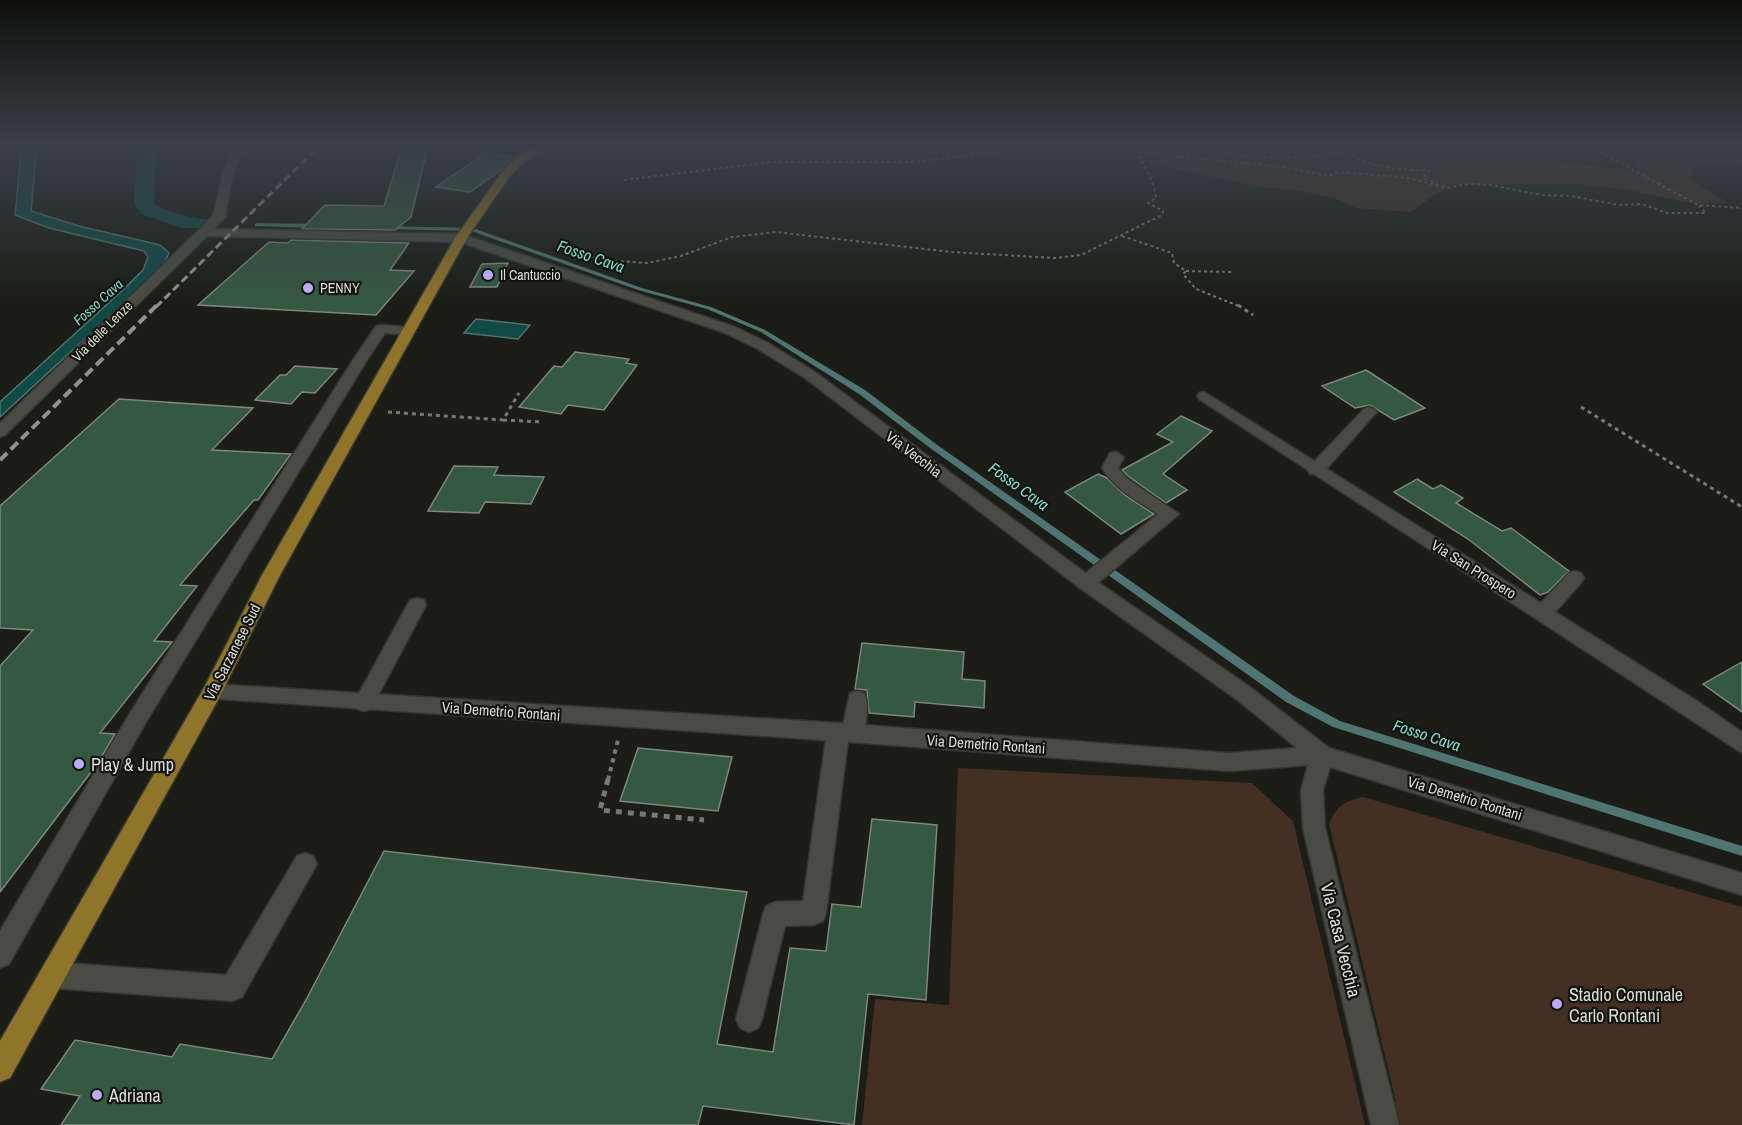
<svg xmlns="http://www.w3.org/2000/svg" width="1742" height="1125" font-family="'Archivo Narrow',sans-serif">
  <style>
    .green { fill: #442f23 }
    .water { fill: #114945; stroke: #4e7571; stroke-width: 1.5 }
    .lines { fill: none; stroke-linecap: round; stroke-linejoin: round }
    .stream { fill: #4e7571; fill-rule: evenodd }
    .canal { fill: #114945; fill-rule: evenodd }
    .building { fill: #355840; stroke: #7d867f; stroke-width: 1.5 }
    .service-casing { stroke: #353632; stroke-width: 3 }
    .minor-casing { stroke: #353632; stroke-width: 3 }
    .primary-casing { stroke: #353632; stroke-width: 3 }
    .path-far3 { stroke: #777973; stroke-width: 2; stroke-dasharray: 3 3; stroke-linecap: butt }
    .path-far2 { stroke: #777973; stroke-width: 3; stroke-dasharray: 4 4; stroke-linecap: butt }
    .path-far1 { stroke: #777973; stroke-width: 4; stroke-dasharray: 4.5 4.5; stroke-linecap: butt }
    .path { stroke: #777973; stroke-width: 5; stroke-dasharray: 6 6; stroke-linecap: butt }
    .service { fill: #4a4c43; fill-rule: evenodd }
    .minor { fill: #4a4c43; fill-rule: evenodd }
    .primary { fill: #90742a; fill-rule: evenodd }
    .rail-far1 { stroke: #91928d; stroke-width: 3; stroke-dasharray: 8 4; stroke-linecap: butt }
    .rail { stroke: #91928d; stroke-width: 4; stroke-dasharray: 10 5; stroke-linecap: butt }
    .poi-dot { fill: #b9abf7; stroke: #12140d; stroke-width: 2 }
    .labels { text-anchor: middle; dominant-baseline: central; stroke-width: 4.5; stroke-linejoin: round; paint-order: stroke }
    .far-poi-label { font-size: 14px; fill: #dbdcd7; stroke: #12140d; text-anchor: start }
    .far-water-label { font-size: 14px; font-style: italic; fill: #83dbd3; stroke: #12140d }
    .far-street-label { font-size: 14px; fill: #dbdcd7; stroke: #12140d }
    .street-label { font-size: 15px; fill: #dbdcd7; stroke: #12140d }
    .water-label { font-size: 16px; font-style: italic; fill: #83dbd3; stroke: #12140d }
    .near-poi-label { font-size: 18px; fill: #dbdcd7; stroke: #12140d; text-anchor: start }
    .near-street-label { font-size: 18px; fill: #dbdcd7; stroke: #12140d }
  </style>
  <rect width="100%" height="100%" fill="#1b1d16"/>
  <!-- green -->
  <path class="green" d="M1140,146H1480L1533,159L1636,171L1633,154L1618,146H1742V167L1709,162L1693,167L1691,180L1728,203L1695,204L1629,190L1581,184L1454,185L1434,195L1411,212L1356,208L1335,198L1303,191L1262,187L1162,166L1150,162Z
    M958,768L1252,783L1293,821L1365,1125H862L875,999L949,1005Z
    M1363,797L1742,907V1125H1394L1387,1102H1396L1329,824C1336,806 1345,801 1363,797Z"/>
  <!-- water -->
  <path class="water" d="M22,146H37L31,211L79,226L160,245L169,253L164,264L152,277L0,417V402L125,288L143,270L148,257L144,251L49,228L15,215Z
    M476,319L530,325L518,339L464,333Z"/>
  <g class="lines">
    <!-- stream -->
    <path class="stream" d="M257,223L315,224L318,226L315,228L255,226V224Z
      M386,226L473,228L642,288L711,307L765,330L865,390L936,444L1294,696L1340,721L1742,846V856L1333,727L1286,702L930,448L859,394L761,332L707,309L638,290L471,231L384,229V227Z"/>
    <!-- canal -->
    <path class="canal" d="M138,146H156L154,202L156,206L185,216L208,220L211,224L208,228H182L141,214L134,202Z"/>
  </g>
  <!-- building -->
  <path class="building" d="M402,146H428L411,217L395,230L302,229L325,205L384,206Z
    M485,153L513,157L501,170L470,192L436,187Z
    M291,240L409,243L390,270L414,271L376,315L198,305L269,242L288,243Z
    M508,263L497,287H470L482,264Z
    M575,352L629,359L626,363L637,365L604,410L568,405L561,414L519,407L554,366L562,367Z
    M295,366L337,369L315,393L302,392L291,404L255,400L280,375H286Z
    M1366,370L1425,408L1394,420L1370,405L1355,408L1322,386Z
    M119,399L253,408L212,450L291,454L258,500H254L180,585L197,586L154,641L172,642L100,733L115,734L98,763L0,892V666L33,630L0,628V506Z
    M1181,416L1212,431L1163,474L1187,490L1166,503L1128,476L1122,470L1173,442L1157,434Z
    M454,466L498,467L494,475L544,477L531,504L485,502L479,513L428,511Z
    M1098,474L1107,478L1126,496L1154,514L1121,534L1065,492Z
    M1417,479L1433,489L1441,485L1463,498L1456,503L1502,531L1511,528L1569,571L1548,592L1540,595L1468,539L1394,492Z
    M862,643L964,652L962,679L985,681L984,708L915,702L914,717L869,713L867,690L855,689Z
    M1742,662V712L1703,684Z
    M638,748L732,757L718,811L620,801Z
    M872,819L937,825L926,1000L868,994L854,1125L703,1106L698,1125H61L80,1096L41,1089L75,1040L172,1057L180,1044L272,1059L307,998L384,851L747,892L717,1044L773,1052L790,948L826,951L832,904L861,907Z"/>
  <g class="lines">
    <defs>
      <path id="service" d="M381,325L409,327L416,331L409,335L385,333L367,360L146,722L9,964L0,968V931L132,710L353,360L376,326Z
        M1369,407L1374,409L1377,412L1374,415L1322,474H1310L1308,470L1310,466L1364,409Z
        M1116,452L1124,457L1118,468L1126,478L1179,514L1092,588H1080L1077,583L1080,578L1158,514C1137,500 1116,490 1102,468L1110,453Z
        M1575,571L1581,573L1584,578L1581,583L1550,618H1536L1534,613L1536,608L1569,573Z
        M417,598L424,600L426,605L371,709L364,711L357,709L354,703L357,697L410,600Z
        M857,691L864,693C870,704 866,728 860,739L853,742L848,740L826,913L823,921L814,925L785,926L762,1019L758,1028L749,1032L740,1028L736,1019L763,914L766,906L775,902L803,901L827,732L831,726L838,723L843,725L850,693Z
        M305,853L313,856L317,864L242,997L233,1001L52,988L43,984L39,975L43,966L52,962L226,975L297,856Z"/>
      <path id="minor" d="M235,146H245L233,173L225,217L214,229L461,234L735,327L768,343L815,372L1092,578L1250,687L1329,748L1742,873V895L1330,767L1323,790L1325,828L1399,1125H1371L1303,828L1301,790L1308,765L1229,771L838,741L205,698L202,692L205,686L212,684L838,723L1229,753L1297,748L1236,699L1080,588L805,378L758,349L725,333L460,242L207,236L5,435L0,437V423L213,216L223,173Z
        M521,146H539L543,149L538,152Z
        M1204,392L1697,701L1742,732V753L1199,399L1197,396L1199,393Z"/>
      <path id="primary" d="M536,146H549L522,163L510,176L467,238L279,577L219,698L10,1078L0,1082V1041L205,686L261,577L455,238L502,172L514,159Z"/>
    </defs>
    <!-- service casing -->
    <use href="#service" class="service-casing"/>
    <!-- minor casing -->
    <use href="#minor" class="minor-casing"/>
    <!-- primary casing -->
    <use href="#primary" class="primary-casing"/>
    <!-- path-far3 -->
    <path class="path-far3" d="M1116,146L1153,154L1285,167L1328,176L1339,172L1408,178L1447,188L1469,184L1491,185L1541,195L1571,196L1619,205L1642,204L1667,213H1706L1698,205L1742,208
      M1199,146C1247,163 1300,158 1349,152C1371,169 1402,169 1429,171L1423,178L1437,183
      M1589,146L1698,205
      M624,180L771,162H913L1046,146
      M1122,236L1172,253L1174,263L1186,271L1183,274L1196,289L1241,307
      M562,250L604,260L647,263L681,256L732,237L776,232L951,252L1055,258L1081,255L1162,215L1163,211L1148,203L1156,198C1154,179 1142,164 1134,146
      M1186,271L1233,272"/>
    <!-- path-far2 -->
    <path class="path-far2" d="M1238,305L1253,315
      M1581,407L1742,507
      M388,412L503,420L519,393
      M503,420L543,422"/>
    <!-- path-far1 -->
    <path class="path-far1" d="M608,780L618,740"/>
    <!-- path -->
    <path class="path" d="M608,779L600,810L704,820"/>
    <!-- service -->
    <use href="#service" class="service"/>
    <!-- minor -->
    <use href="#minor" class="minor"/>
    <!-- primary -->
    <use href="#primary" class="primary"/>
    <!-- rail-far1 -->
    <path class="rail-far1" d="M156,307L319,146"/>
    <!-- rail -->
    <path class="rail" d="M0,460L157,305"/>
  </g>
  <!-- sky -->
  <linearGradient id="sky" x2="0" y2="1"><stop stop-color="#0f100c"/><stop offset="0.48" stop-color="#394047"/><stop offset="1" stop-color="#394047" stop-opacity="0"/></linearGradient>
  <rect width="1742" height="304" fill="url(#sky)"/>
  <!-- markers -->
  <g class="poi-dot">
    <circle cx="488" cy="275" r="6"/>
    <circle cx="308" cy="288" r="6"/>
    <circle cx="79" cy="764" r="6"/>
    <circle cx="1557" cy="1004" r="6"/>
    <circle cx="97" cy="1095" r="6"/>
  </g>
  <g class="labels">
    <!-- far-poi labels -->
    <g class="far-poi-label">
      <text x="500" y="275">Il Cantuccio</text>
      <text x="320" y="288">PENNY</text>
    </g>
    <!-- far-water labels -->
    <g class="far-water-label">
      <text transform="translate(98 302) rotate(-42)">Fosso Cava</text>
    </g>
    <!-- far-street labels -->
    <g class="far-street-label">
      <text transform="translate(102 331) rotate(-45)">Via delle Lenze</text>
    </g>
    <!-- street labels -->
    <g class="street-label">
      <text transform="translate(914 454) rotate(37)">Via Vecchia</text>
      <text transform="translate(1474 569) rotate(32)">Via San Prospero</text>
      <text transform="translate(232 652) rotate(-63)">Via Sarzanese Sud</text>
      <text transform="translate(501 711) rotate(4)">Via Demetrio Rontani</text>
      <text transform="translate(986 744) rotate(4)">Via Demetrio Rontani</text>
      <text transform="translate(1465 798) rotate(17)">Via Demetrio Rontani</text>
    </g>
    <!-- water labels -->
    <g class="water-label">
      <text transform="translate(591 256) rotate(19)">Fosso Cava</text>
      <text transform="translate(1019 486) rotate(36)">Fosso Cava</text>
      <text transform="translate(1427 735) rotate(18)">Fosso Cava</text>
    </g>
    <!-- near-poi labels -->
    <g class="near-poi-label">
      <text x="91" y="764">Play &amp; Jump</text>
      <text x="1569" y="994">Stadio Comunale<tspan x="1569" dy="21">Carlo Rontani</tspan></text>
      <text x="109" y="1095">Adriana</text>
    </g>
    <!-- near-street labels -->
    <g class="near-street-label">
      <text transform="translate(1341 940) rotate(76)">Via Casa Vecchia</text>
    </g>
  </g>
</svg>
